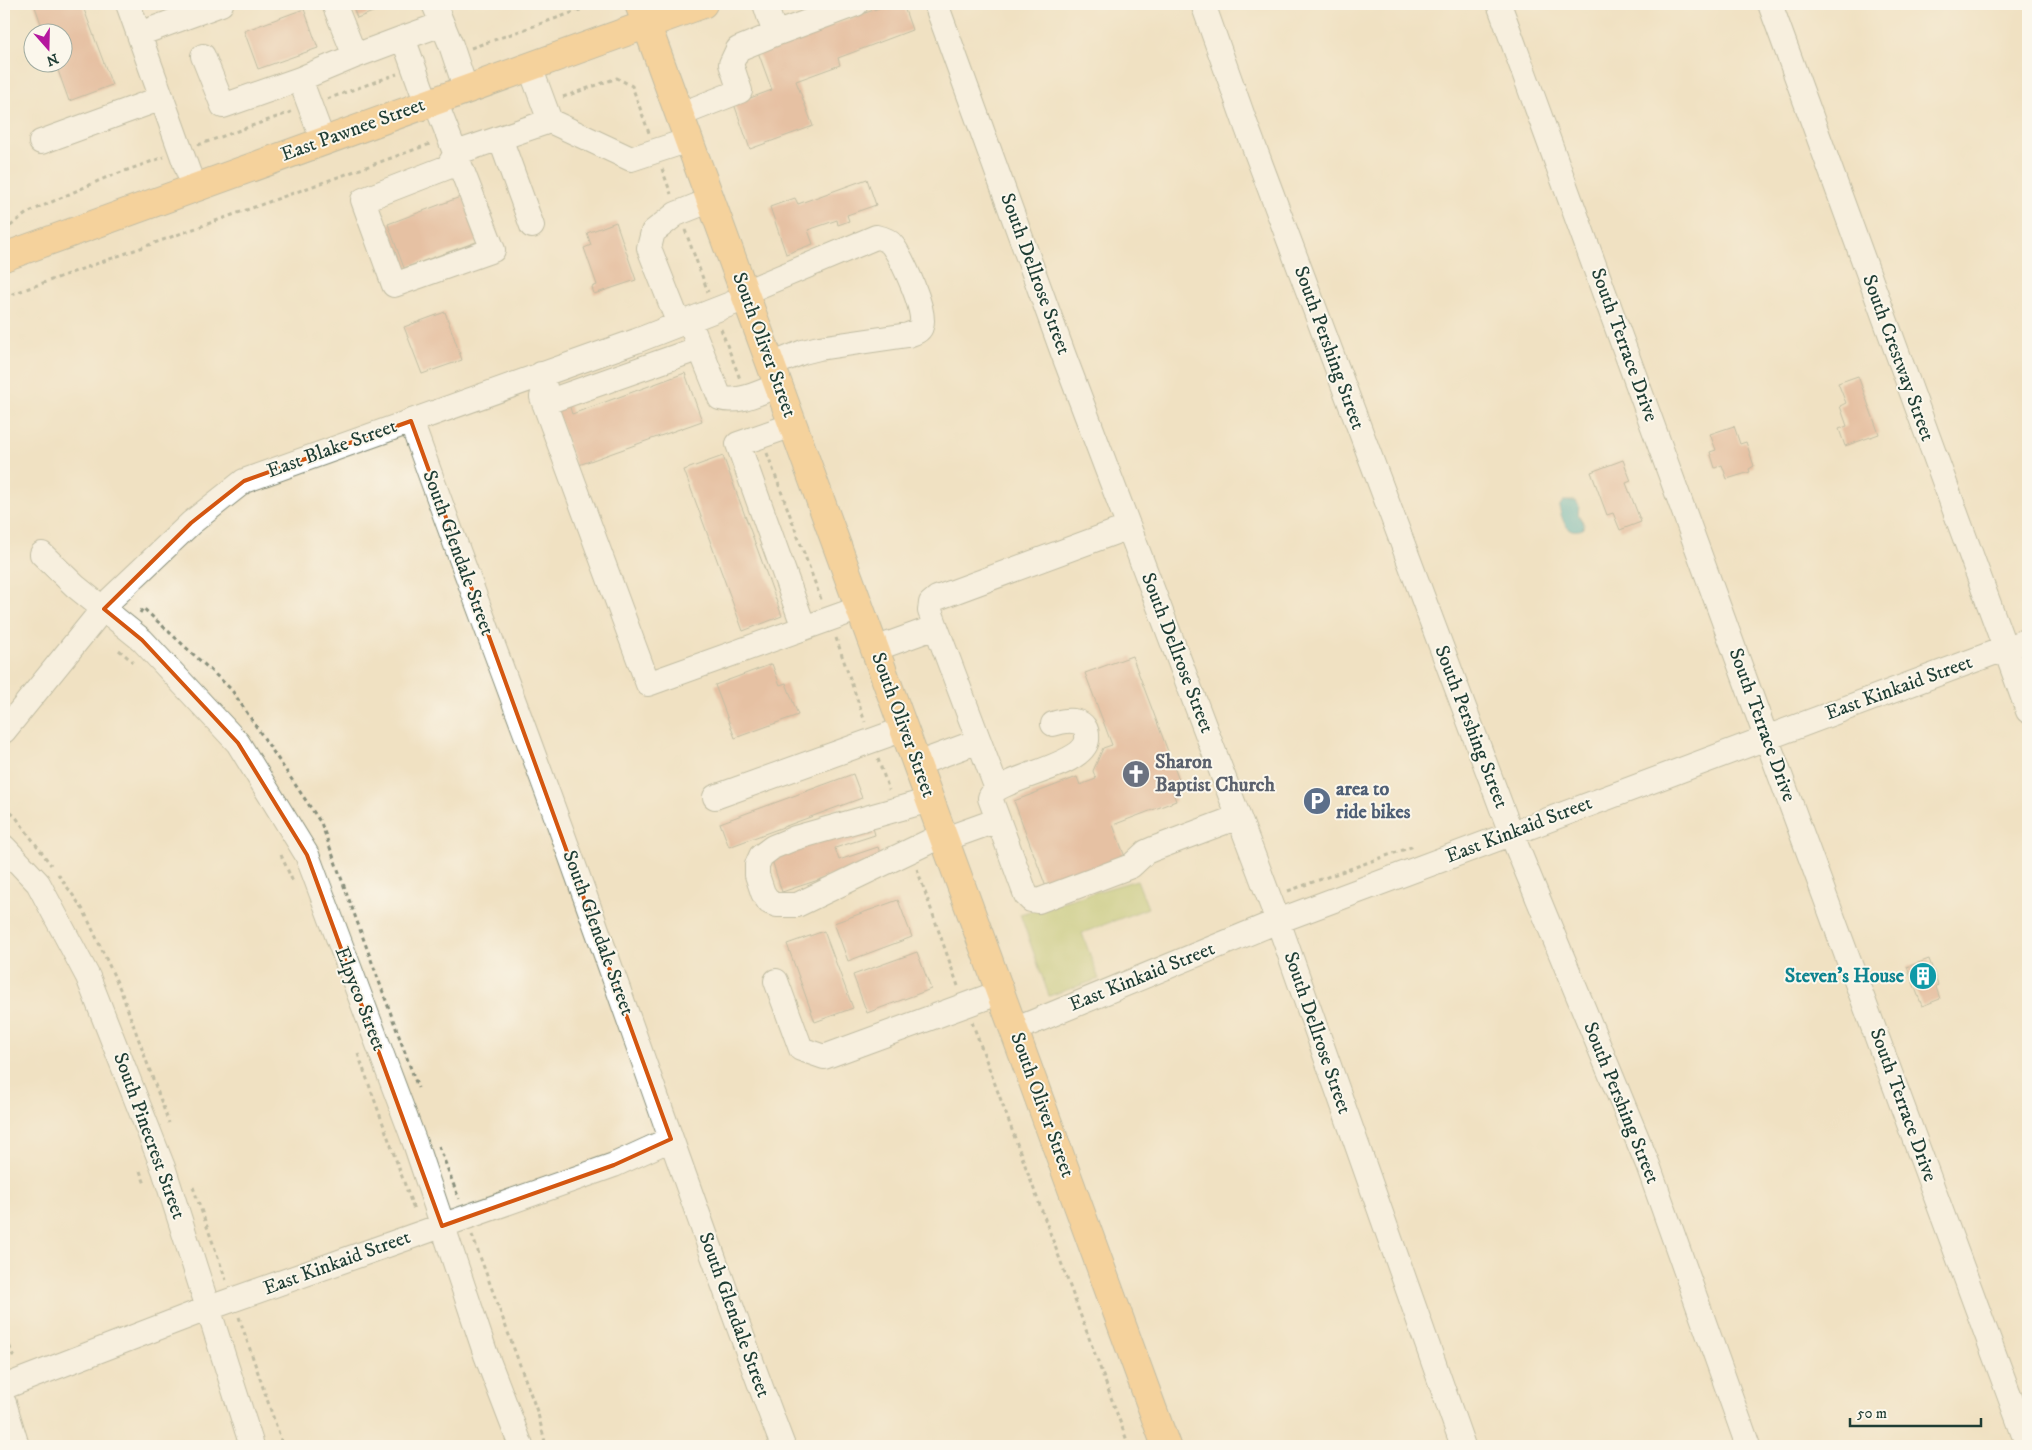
<svg xmlns="http://www.w3.org/2000/svg" width="2032" height="1450" font-family="'IM FELL DW Pica',serif">
  <style>
    .green { fill: #b0c164; stroke: #687f4c }
    .water { fill: #3eaeba; stroke: #2e7677 }
    .building { fill: #da997d }
    .lines { fill: none; stroke-linecap: round; stroke-linejoin: round }
    .minor-casing { stroke: #888f7b; stroke-width: 26 }
    .major-casing { stroke: #888f7b; stroke-width: 30 }
    .path { stroke: #888f7b; stroke-width: 3; stroke-dasharray: 4 4; stroke-linecap: butt }
    .minor { stroke: #fff; stroke-width: 24 }
    .major { stroke: #fbbe6e; stroke-width: 28 }
    .marked { fill: none; stroke: #d45610; stroke-width: 4; stroke-linejoin: round }
    .labels { text-anchor: middle; dominant-baseline: central; stroke-width: 4; stroke-linejoin: round; paint-order: stroke }
    .street-label { font-size: 20px; fill: #1f3d34; stroke: #fbf7ec }
    .worship-label { font-size: 20px; font-weight: bold; fill: #5b616d; stroke: #fbf7ec; text-anchor: start }
    .service-label { font-size: 20px; font-weight: bold; fill: #4e5e75; stroke: #fbf7ec; text-anchor: start }
    .culture-label { font-size: 20px; font-weight: bold; fill: #0d838f; stroke: #fbf7ec; text-anchor: end }
  </style>
  <rect width="100%" height="100%" fill="#fbf7ec"/>
  <filter id="ink" filterUnits="userSpaceOnUse"><feTurbulence type="fractalNoise" baseFrequency=".02" numOctaves="2"/><feDisplacementMap in="SourceGraphic" scale="10" xChannelSelector="R" yChannelSelector="G"/><feConvolveMatrix kernelMatrix="1 2 1 2 8 2 1 2 1" color-interpolation-filters="sRGB"/></filter>
  <filter id="wash" filterUnits="userSpaceOnUse"><feTurbulence type="fractalNoise" baseFrequency=".0096" numOctaves="4" result="noise"/><feDisplacementMap in="SourceGraphic" scale="20" xChannelSelector="R" yChannelSelector="G"/><feGaussianBlur stdDeviation="1.12" result="paint"/><feColorMatrix in="noise" values="0 0 0 0 0 0 0 0 0 0 0 0 0 0 0 0 0 1.4 0 .05"/><feComposite in="paint" operator="in"/></filter>
  <g filter="url(#wash)">
    <rect width="100%" height="100%" fill="#f0e1c2"/>
    <!-- green -->
    <path class="green" d="M1137,880L1148,908L1082,933L1099,979L1049,996L1020,914Z"/>
    <!-- water -->
    <path class="water" d="M1563,501H1576L1579,506L1578,514L1584,524L1583,529C1565,535 1563,521 1559,507Z"/>
    <g id="blocks">
      <!-- building -->
      <path class="building" d="M34,4H82L112,85L69,101L55,62H62V32H44Z
        M352,4H394L357,18Z
        M890,4H903L912,30L838,58L840,65L796,81L813,126L750,149L734,104L772,90L758,52Z
        M304,9L318,48L258,69L244,31Z
        M867,179L876,205L847,215L849,221L838,225L837,220L808,230L813,244L786,254L770,207L795,198L798,204Z
        M463,196L479,241L404,268L388,224Z
        M616,222L636,280L594,294L592,287L597,285L584,248L591,245L587,233Z
        M445,312L462,360L422,374L404,327Z
        M685,373L702,421L576,466L556,409L569,404L572,414Z
        M1858,376L1879,434L1845,446L1839,429L1847,426L1840,406L1846,403L1838,383Z
        M1734,426L1740,444L1746,442L1754,466L1749,469L1750,472L1727,479L1722,465L1715,468L1710,452L1716,450L1710,434Z
        M723,456L782,616L743,631L684,470Z
        M1623,460L1631,481L1626,483L1641,522L1620,530L1613,513L1607,515L1591,472Z
        M1132,656L1180,783L1171,787L1176,801L1113,825L1125,857L1046,887L1014,801L1077,777L1080,785L1096,779L1093,771L1103,748L1112,745L1085,673Z
        M772,664L780,685L786,683L798,715L735,738L715,685Z
        M853,774L862,798L729,847L720,823Z
        M872,824L875,835L835,848L839,860L878,847L882,859L782,892L771,857Z
        M898,900L912,937L848,961L834,923Z
        M824,931L853,1008L815,1022L787,944Z
        M917,952L931,989L867,1013L853,975Z
        M1929,959L1938,985L1936,987L1940,999L1922,1006L1907,967Z"/>
    </g>
  </g>
  <g filter="url(#ink)">
    <use href="#blocks" fill-opacity="0" stroke="#888f7b" stroke-width="1"/>
    <g class="lines">
      <defs>
        <path id="minor" d="M128,4L194,188
          M434,4L451,45L466,90
          M936,4L1064,356L1278,921L1463,1446
          M1203,4L1247,128L1511,833L1648,1165L1748,1446
          M1499,4L1766,737L2028,1446
          M1770,4L2028,711
          M139,34L221,4
          M775,34L856,4
          M203,56L223,106L300,79
          M355,56L403,38
          M530,67L550,121
          M435,101L493,250L394,285L363,200L448,167L456,153L550,121L631,159L689,140
          M427,104L403,38L442,24
          M679,115L740,91L731,64L738,49L775,34L765,4
          M500,138L532,226
          M323,141L300,79L355,56L334,4
          M41,142L162,98
          M745,292L876,237C883,238 889,240 893,246C902,259 928,313 921,327C919,332 913,333 908,335L819,348L803,352L771,365
          M679,324L649,248L653,232L676,214L711,200
          M694,333L720,398C739,404 760,392 779,385
          M541,374L545,387L542,397L648,684L860,608
          M544,403L700,348
          M411,421C465,573 523,723 577,874C646,1065 711,1257 783,1446
          M793,425L738,444L804,628
          M42,554L75,586L142,640L238,743L307,855L415,1143L486,1355L521,1446
          M875,649L936,627
          M1053,724C1067,719 1089,717 1087,740C1083,768 996,777 990,798L1026,895L1031,900L1038,901L1131,866L1146,852L1153,849L1238,817
          M4,731L111,599L191,523L244,481L636,341L746,298
          M917,764L979,741
          M997,789L930,611L931,603L937,598L1129,527
          M715,797L904,729
          M930,800L795,838L773,847L761,856L757,865V875L763,893L769,902L777,905H797L943,835
          M945,839L998,820
          M4,847L38,883L88,977L164,1170L252,1446
          M776,981L801,1049L824,1057L1001,992
          M1014,1030L1278,921L2028,640
          M4,1387L209,1308L614,1165L671,1139
          M4,1403L17,1446"/>
        <path id="major" d="M639,4L1166,1446
          M4,257L703,4"/>
      </defs>
      <!-- minor casing -->
      <use href="#minor" class="minor-casing"/>
      <!-- major casing -->
      <use href="#major" class="major-casing"/>
      <!-- path -->
      <path class="path" d="M471,48L594,5
        M563,97L617,78L632,86L649,133
        M327,99L397,74
        M198,145L291,112
        M662,169L671,194
        M685,230L708,292
        M4,231L27,213L105,178L164,157
        M4,297L430,144
        M721,329L740,379
        M767,453L822,602
        M140,613L143,608L231,689L321,823L418,1088
        M836,638L865,722
        M119,650L133,662
        M878,759L889,790
        M4,808L15,816L51,865
        M281,855L293,882
        M917,869L958,986
        M58,874L84,911L121,991L169,1123
        M1288,891L1414,846
        M972,1022L1129,1446
        M358,1054L414,1210
        M439,1146L459,1199
        M140,1171L145,1184
        M193,1187L226,1280
        M472,1235L538,1414L546,1446
        M239,1317L283,1446
        M4,1331L15,1361"/>
      <!-- minor -->
      <use href="#minor" class="minor"/>
      <!-- major -->
      <use href="#major" class="major"/>
    </g>
  </g>
  <!-- marked area -->
  <path d="M0 0H2032V1450H0ZM411,421L671,1139L614,1165L442,1226L307,855L238,743L142,640L104,609L191,523L244,481Z" fill="#f0e1c2" fill-opacity=".55" fill-rule="evenodd"/>
  <path class="marked" d="M411,421L671,1139L614,1165L442,1226L307,855L238,743L142,640L104,609L191,523L244,481Z"/>
  <!-- icons -->
  <defs>
    <symbol id="church-disc" viewBox="-11 -11 22 22"><circle r="9.5" fill="#6b7280" stroke="#fbf7ec"/><path d="M-1.2-6h2.4v3.5h3.3v2.4h-3.3V6h-2.4V-.1h-3.3v-2.4h3.3Z" fill="#fff"/></symbol>
    <symbol id="parking-disc" viewBox="-11 -11 22 22"><circle r="9.5" fill="#5c6f8a" stroke="#fbf7ec"/><path d="M-3.5-5.5H1a3.5 3.5 0 0 1 0 7H-1V5.5H-3.5ZM-1-3.4V-.6H.8a1.4 1.4 0 0 0 0-2.8Z" fill="#fff"/></symbol>
    <symbol id="building-disc" viewBox="-11 -11 22 22"><circle r="9.5" fill="#0f9aa8" stroke="#fbf7ec"/><path d="M-4-6H4V6H1V3H-1V6H-4ZM-2.5-4.3h1.7v1.8h-1.7ZM.8-4.3h1.7v1.8H.8ZM-2.5-1h1.7V.8h-1.7ZM.8-1h1.7V.8H.8Z" fill="#fff"/></symbol>
  </defs>
  <g fill-rule="evenodd">
    <use href="#church-disc" x="1120" y="758" width="32" height="32"/>
    <use href="#parking-disc" x="1301" y="785" width="32" height="32"/>
    <use href="#building-disc" x="1907" y="960" width="32" height="32"/>
  </g>
  <g class="labels">
    <!-- street labels -->
    <g class="street-label">
      <text transform="translate(353 130) rotate(-20)">East Pawnee Street</text>
      <text transform="translate(1035 274) rotate(70)">South Dellrose Street</text>
      <text transform="translate(764 345) rotate(70)">South Oliver Street</text>
      <text transform="translate(1624 345) rotate(70)">South Terrace Drive</text>
      <text transform="translate(1329 348) rotate(70)">South Pershing Street</text>
      <text transform="translate(1898 358) rotate(70)">South Crestway Street</text>
      <text transform="translate(332 449) rotate(-20)">East Blake Street</text>
      <text transform="translate(458 553) rotate(70)">South Glendale Street</text>
      <text transform="translate(1177 653) rotate(69)">South Dellrose Street</text>
      <text transform="translate(1899 688) rotate(-20)">East Kinkaid Street</text>
      <text transform="translate(903 725) rotate(70)">South Oliver Street</text>
      <text transform="translate(1762 725) rotate(70)">South Terrace Drive</text>
      <text transform="translate(1471 727) rotate(69)">South Pershing Street</text>
      <text transform="translate(1519 830) rotate(-21)">East Kinkaid Street</text>
      <text transform="translate(598 933) rotate(70)">South Glendale Street</text>
      <text transform="translate(1142 977) rotate(-22)">East Kinkaid Street</text>
      <text transform="translate(360 999) rotate(69)">Elpyco Street</text>
      <text transform="translate(1317 1033) rotate(71)">South Dellrose Street</text>
      <text transform="translate(1621 1103) rotate(68)">South Pershing Street</text>
      <text transform="translate(1042 1105) rotate(70)">South Oliver Street</text>
      <text transform="translate(1903 1105) rotate(70)">South Terrace Drive</text>
      <text transform="translate(149 1136) rotate(70)">South Pinecrest Street</text>
      <text transform="translate(337 1263) rotate(-20)">East Kinkaid Street</text>
      <text transform="translate(734 1315) rotate(70)">South Glendale Street</text>
    </g>
    <!-- worship labels -->
    <g class="worship-label">
      <text x="1155" y="762">Sharon<tspan x="1155" dy="23">Baptist Church</tspan></text>
    </g>
    <!-- service labels -->
    <g class="service-label">
      <text x="1336" y="789">area to<tspan x="1336" dy="23">ride bikes</tspan></text>
    </g>
    <!-- culture labels -->
    <g class="culture-label">
      <text x="1904" y="976">Steven's House</text>
    </g>
  </g>
  <!-- margin -->
  <rect width="2032" height="1450" fill="none" stroke="#fbf7ec" stroke-width="20"/>
  <!-- north arrow -->
  <g transform="translate(48 48) rotate(160)"><circle r="24" fill="#fbf7ec" stroke="#a3ada2"/>
  <path d="M0-4L9 19L0 12L-9 19Z" fill="#b5179e"/>
  <text y="-8" font-size="14" font-weight="bold" text-anchor="middle" fill="#1f3d34">N</text>
  </g>
  <!-- scale -->
  <path d="M1850 1418v8h131v-8" fill="none" stroke="#1f3d34" stroke-width="2.5"/>
  <text x="1857" y="1418" font-size="15" fill="#1f3d34" stroke="#fbf7ec" stroke-width="4" paint-order="stroke">50 m</text>
</svg>
